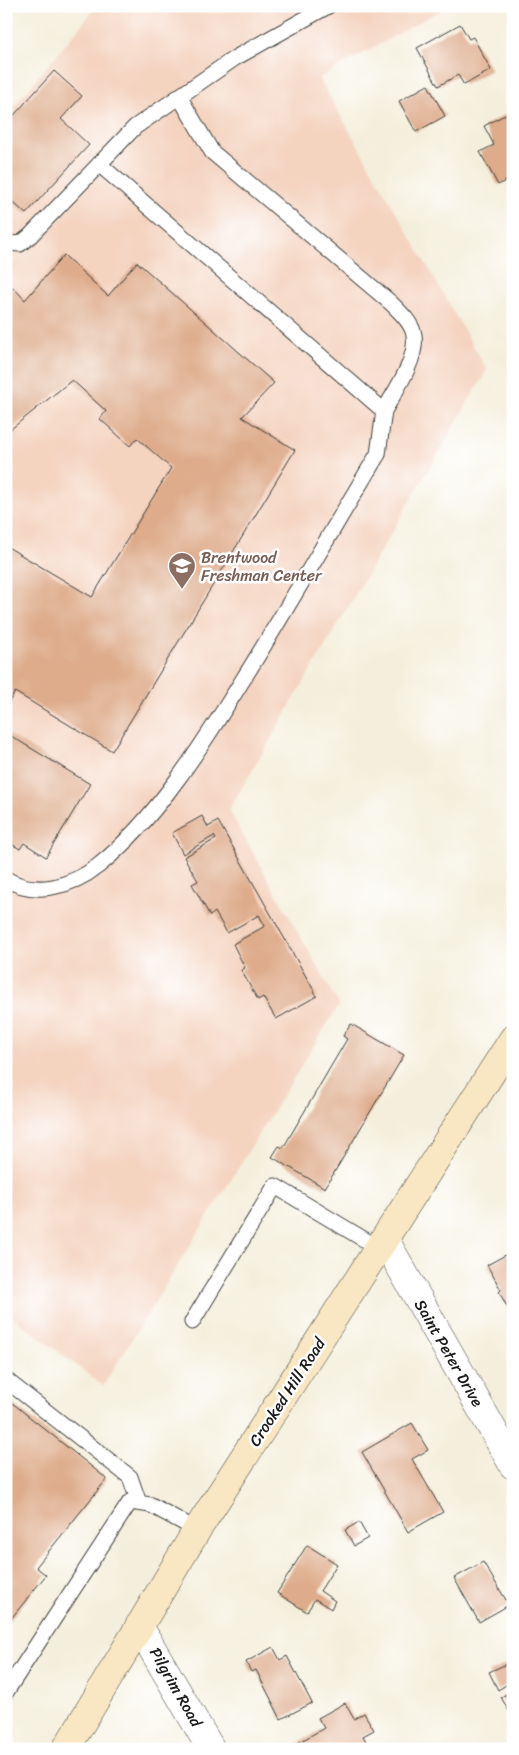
<svg xmlns="http://www.w3.org/2000/svg" width="519" height="1755" font-family="Sriracha,sans-serif">
  <style>
    .built { fill: #f4d3bf }
    .building { fill: #deac8b }
    .lines { fill: none; stroke-linecap: round; stroke-linejoin: round }
    .lane-casing { stroke: #3c3c39; stroke-width: 17 }
    .street-casing { stroke: #3c3c39; stroke-width: 29 }
    .secondary-casing { stroke: #3c3c39; stroke-width: 29 }
    .lane { stroke: #fff; stroke-width: 15 }
    .street { stroke: #fff; stroke-width: 28 }
    .secondary { stroke: #f9e7c3; stroke-width: 28 }
    .labels { text-anchor: middle; dominant-baseline: central; stroke-width: 5; stroke-linejoin: round; paint-order: stroke }
    .education-label { font-size: 16px; fill: #785e54; stroke: #fff; text-anchor: start }
    .street-label { font-size: 16px; fill: #1c1c1c; stroke: #fff }
  </style>
  <rect width="100%" height="100%" fill="#fff"/>
  <filter id="ink" filterUnits="userSpaceOnUse"><feTurbulence type="fractalNoise" baseFrequency=".02" numOctaves="2"/><feDisplacementMap in="SourceGraphic" scale="10" xChannelSelector="R" yChannelSelector="G"/><feConvolveMatrix kernelMatrix="1 2 1 2 8 2 1 2 1" color-interpolation-filters="sRGB"/></filter>
  <filter id="wash" filterUnits="userSpaceOnUse"><feTurbulence type="fractalNoise" baseFrequency=".0096" numOctaves="4" result="noise"/><feDisplacementMap in="SourceGraphic" scale="20" xChannelSelector="R" yChannelSelector="G"/><feGaussianBlur stdDeviation="1.12" result="paint"/><feColorMatrix in="noise" values="0 0 0 0 0 0 0 0 0 0 0 0 0 0 0 0 0 1.4 0 .05"/><feComposite in="paint" operator="in"/></filter>
  <g filter="url(#wash)">
    <rect width="100%" height="100%" fill="#f4efdc"/>
    <!-- built -->
    <path class="built" d="M97,6H448L319,78L487,370L229,810L339,1005L103,1386L6,1312V116Z"/>
    <g id="blocks">
      <!-- building -->
      <path class="building" d="M460,24L469,39L473,37L491,70L464,85L458,75L438,86L417,48Z
        M54,71L82,96L61,119L89,145L26,214L6,196V124Z
        M428,85L445,116L416,132L399,101Z
        M512,111L513,177L498,185L480,152L494,145L484,126Z
        M64,255L108,296L137,262L274,383L242,417L295,450L112,751L15,692L6,707V546L92,597L171,468L137,438L130,446L100,419L106,411L72,380L6,433V294L13,287L25,300Z
        M6,733L90,784L46,857L24,843L20,849L6,841Z
        M202,816L208,827L218,821L317,996L276,1019L263,997L258,1000L241,970L245,968L233,944L265,926L259,915L227,933L215,912L210,916L192,884L198,881L184,857L216,839L214,836L183,854L172,833Z
        M351,1024L404,1055L325,1188L272,1157L279,1146L283,1148L347,1039L343,1036Z
        M513,1251V1308L509,1310L499,1292L501,1290L487,1265Z
        M6,1398L107,1479L36,1567L46,1575L6,1625Z
        M412,1423L428,1450L412,1459L443,1512L408,1532L362,1452Z
        M359,1522L368,1538L354,1546L345,1530Z
        M307,1545L337,1564L320,1591L335,1601L331,1609L315,1599L307,1612L277,1593Z
        M483,1562L509,1605L479,1622L454,1578Z
        M273,1647L280,1660L287,1656L312,1703L281,1719L256,1670L251,1672L246,1662Z
        M513,1661V1685L511,1682L498,1690L489,1672Z
        M513,1691V1719L501,1697Z
        M345,1703L354,1719L364,1713L374,1730L363,1736L367,1743L358,1749H298L296,1744L324,1728L318,1718Z"/>
    </g>
  </g>
  <g filter="url(#ink)">
    <use href="#blocks" fill-opacity="0" stroke="#3c3c39" stroke-width="1"/>
    <g class="lines">
      <defs>
        <path id="lane" d="M179,96L212,152L391,303C400,312 412,323 414,335C418,359 395,391 384,411
          M6,243L20,244L30,236L135,127L235,58L328,6
          M6,879C36,897 72,886 98,866C156,820 205,741 244,678C290,604 333,528 378,454L384,411L99,164
          M192,1322L275,1186L380,1249
          M6,1380L130,1477L139,1503
          M6,1692L130,1502L151,1505L197,1530"/>
        <path id="street" d="M385,1240L513,1465
          M139,1626L211,1749"/>
        <path id="secondary" d="M66,1749L197,1530L513,1039"/>
      </defs>
      <!-- lane casing -->
      <use href="#lane" class="lane-casing"/>
      <!-- street casing -->
      <use href="#street" class="street-casing"/>
      <!-- secondary casing -->
      <use href="#secondary" class="secondary-casing"/>
      <!-- lane -->
      <use href="#lane" class="lane"/>
      <!-- street -->
      <use href="#street" class="street"/>
      <!-- secondary -->
      <use href="#secondary" class="secondary"/>
    </g>
  </g>
  <!-- icons -->
  <defs>
    <symbol id="school-pin" viewBox="-11 -11 22 30"><path d="M0 17L-7.5 6A9.5 9.5 0 1 1 7.5 6Z" fill="#8d6e63" stroke="#fff"/><path d="M0-5L7-2L0 1L-7-2ZM-4 1L0 2.5L4 1V4Q0 6-4 4Z" fill="#fff"/></symbol>
  </defs>
  <g fill-rule="evenodd">
    <use href="#school-pin" x="166" y="550" width="32" height="43"/>
  </g>
  <g class="labels">
    <!-- education labels -->
    <g class="education-label">
      <text x="201" y="557">Brentwood<tspan x="201" dy="18">Freshman Center</tspan></text>
    </g>
    <!-- street labels -->
    <g class="street-label">
      <text transform="translate(449 1353) rotate(60)">Saint Peter Drive</text>
      <text transform="translate(287 1392) rotate(-57)">Crooked Hill Road</text>
      <text transform="translate(176 1687) rotate(60)">Pilgrim Road</text>
    </g>
  </g>
  <!-- margin -->
  <rect width="519" height="1755" fill="none" stroke="#fff" stroke-width="25"/>
</svg>
